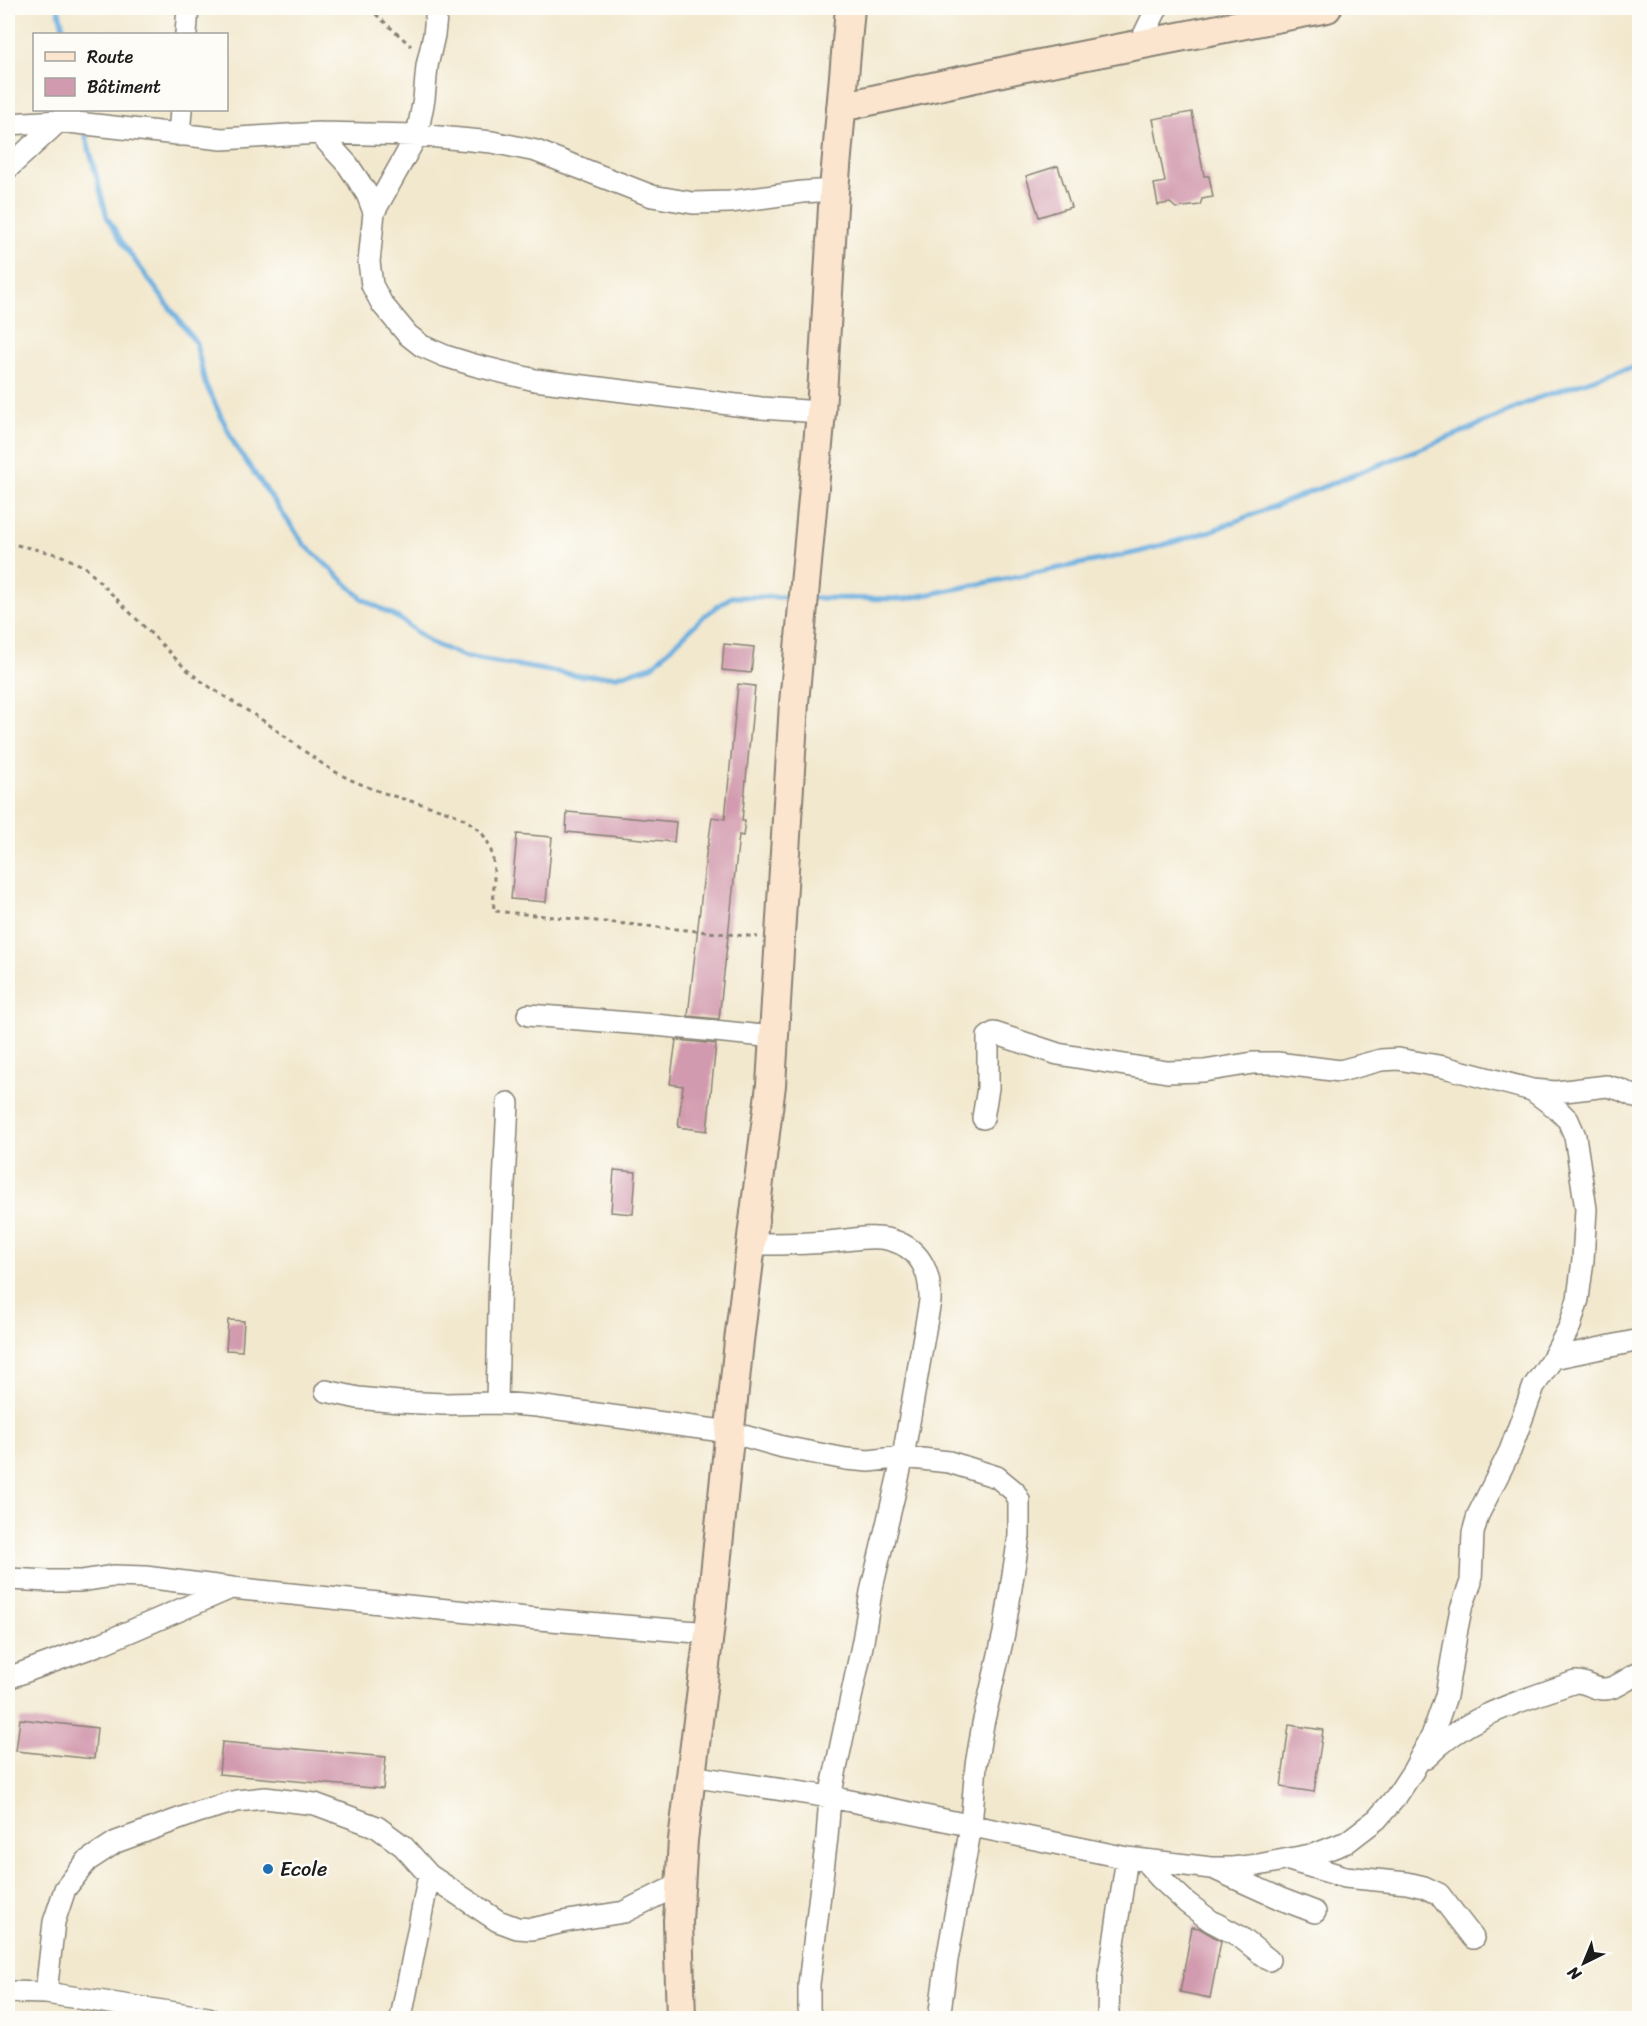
<svg xmlns="http://www.w3.org/2000/svg" width="1647" height="2026" font-family="Sriracha,sans-serif">
  <style>
    .lines { fill: none; stroke-linecap: round; stroke-linejoin: round }
    .stream { stroke: #6aaedf; stroke-width: 5 }
    .building { fill: #d29aae }
    .street-casing { stroke: #878275; stroke-width: 24 }
    .secondary-casing { stroke: #878275; stroke-width: 32 }
    .path { stroke: #878275; stroke-width: 3; stroke-dasharray: 4.5 4.5; stroke-linecap: butt }
    .street { stroke: #fff; stroke-width: 21 }
    .secondary { stroke: #fbe5cf; stroke-width: 28 }
    .poi-dot { fill: #1f6fb2; stroke: #fdfcf7; stroke-width: 2 }
    .labels { text-anchor: middle; dominant-baseline: central; stroke-width: 5; stroke-linejoin: round; paint-order: stroke }
    .poi-label { font-size: 20px; fill: #1c1c1c; stroke: #fdfcf7; text-anchor: start }
  </style>
  <rect width="100%" height="100%" fill="#fdfcf7"/>
  <filter id="ink" filterUnits="userSpaceOnUse"><feTurbulence type="fractalNoise" baseFrequency=".0167" numOctaves="2"/><feDisplacementMap in="SourceGraphic" scale="12" xChannelSelector="R" yChannelSelector="G"/><feConvolveMatrix kernelMatrix="1 2 1 2 8 2 1 2 1" color-interpolation-filters="sRGB"/></filter>
  <filter id="wash" filterUnits="userSpaceOnUse"><feTurbulence type="fractalNoise" baseFrequency=".008" numOctaves="4" result="noise"/><feDisplacementMap in="SourceGraphic" scale="24" xChannelSelector="R" yChannelSelector="G"/><feGaussianBlur stdDeviation="1.35" result="paint"/><feColorMatrix in="noise" values="0 0 0 0 0 0 0 0 0 0 0 0 0 0 0 0 0 1.4 0 .05"/><feComposite in="paint" operator="in"/></filter>
  <g filter="url(#wash)">
    <rect width="100%" height="100%" fill="#f2e8ce"/>
    <g class="lines">
      <!-- stream -->
      <path class="stream" d="M58,8L65,34
        M84,129L107,217L127,250L196,343L205,383L236,447L304,544L363,599L400,619L431,643L466,657L581,676H617L652,666L704,616L731,597H795
        M811,598L905,599L1139,552L1211,531L1465,431L1535,399L1614,372L1640,366"/>
    </g>
    <g id="blocks">
      <!-- building -->
      <path class="building" d="M1192,112L1204,176H1209L1213,197L1202,199L1200,205L1176,208L1170,203L1158,205L1154,184L1165,182L1153,119Z
        M1058,166L1071,207L1039,217L1026,176Z
        M724,644L754,647L751,673L722,670Z
        M738,684L755,686L742,821H745L743,836L739,835L719,1019L688,1016L707,846H708L712,817L725,819Z
        M567,812L676,822L674,842L566,832Z
        M517,834L552,837L546,902L511,899Z
        M676,1040L716,1044L707,1131L678,1127L683,1086L670,1084Z
        M614,1170L636,1172L633,1214L611,1212Z
        M228,1320L244,1321L242,1351L226,1350Z
        M20,1719L97,1728L94,1759L16,1751Z
        M1289,1725L1323,1730L1314,1792L1281,1787Z
        M222,1742L386,1757L383,1789L219,1774Z
        M1192,1927L1199,1928L1221,1941L1210,1998L1180,1992Z"/>
    </g>
  </g>
  <g filter="url(#ink)">
    <use href="#blocks" fill-opacity="0" stroke="#878275" stroke-width="1.5"/>
    <g class="lines">
      <defs>
        <path id="street" d="M186,34L188,8
          M1139,45L1157,8
          M8,124L59,121L222,139L319,133L417,135L492,142L536,151L652,196L693,203L730,202L802,192L834,190
          M319,133L348,165L358,180L367,194L374,212L369,262L372,285L382,304L408,335L422,346L445,356L474,365L535,380L761,408L821,412
          M179,135L181,110
          M8,168L59,121
          M374,212L417,135L424,99L427,66L434,35L437,8
          M528,1015L655,1025L774,1037
          M983,1118L988,1088V1037L994,1033L1058,1054L1167,1072L1204,1071L1253,1063H1277L1340,1071L1381,1060L1398,1059L1444,1067L1532,1090L1556,1092L1607,1086L1621,1090L1640,1099
          M752,1244C777,1244 802,1244 827,1242C846,1241 868,1235 887,1239C919,1246 931,1271 930,1301L903,1457L871,1592L863,1641L830,1797L827,1837L809,1984V2009L811,2018
          M1553,1358L1640,1340
          M326,1391L358,1398L399,1402L444,1404L497,1403L537,1406L730,1432L783,1447L846,1459L869,1461L903,1457L949,1462L997,1477L1014,1491L1019,1500V1536L1004,1633L983,1724L976,1765L971,1826L947,1960L939,2018
          M497,1403L500,1265L508,1103
          M8,1579L49,1581H81L113,1576L145,1577L232,1588L527,1618L709,1633
          M8,1678L103,1643L231,1588
          M1426,1758C1467,1715 1521,1701 1575,1682C1586,1681 1593,1689 1603,1689C1616,1690 1628,1677 1640,1673
          M690,1776L830,1797L896,1810L1127,1858L1211,1868H1233L1258,1865L1316,1854L1347,1842L1377,1819L1396,1797L1413,1771L1432,1736L1446,1696L1457,1629L1461,1609L1471,1582L1473,1533L1478,1515L1510,1451L1534,1386L1553,1358L1570,1326L1578,1299L1583,1260L1586,1209L1575,1136L1568,1120L1556,1108L1532,1090
          M1289,1860L1345,1877L1407,1883L1424,1887L1439,1894L1473,1938
          M1145,1861L1160,1878L1187,1903L1211,1921L1239,1936L1269,1960
          M1217,1870L1281,1899L1315,1912
          M429,1875L498,1921L517,1928L532,1929L568,1921L624,1912L680,1884
          M8,1992L46,1993L208,2018
          M46,1993L54,1922L65,1889L87,1861L116,1842L198,1812L237,1801L265,1798L315,1804L377,1827L403,1846L429,1875L401,2018
          M1108,2018L1109,1976L1127,1858"/>
        <path id="secondary" d="M841,107L1020,68L1327,8
          M681,2018L678,1921L683,1840L709,1633L739,1341L771,1085L794,703L821,412L834,190L850,8"/>
      </defs>
      <!-- street casing -->
      <use href="#street" class="street-casing"/>
      <!-- secondary casing -->
      <use href="#secondary" class="secondary-casing"/>
      <!-- path -->
      <path class="path" d="M369,8L411,46
        M8,543L60,555L85,567L185,668C212,692 245,707 275,729C297,745 318,763 343,776C363,786 385,794 407,800C434,808 465,812 484,836C499,856 492,888 494,911L758,937"/>
      <!-- street -->
      <use href="#street" class="street"/>
      <!-- secondary -->
      <use href="#secondary" class="secondary"/>
    </g>
  </g>
  <!-- markers -->
  <circle class="poi-dot" cx="268" cy="1869" r="6"/>
  <g class="labels">
    <!-- poi labels -->
    <g class="poi-label">
      <text x="280" y="1869">Ecole</text>
    </g>
  </g>
  <!-- margin -->
  <rect width="1647" height="2026" fill="none" stroke="#fdfcf7" stroke-width="30"/>
  <!-- legend -->
  <rect x="33" y="33" width="195" height="78" fill="#fdfcf7" stroke="#a3a29f" stroke-width="1.5"/>
  <rect x="45" y="52" width="30" height="9" fill="#fbe5cf" stroke="#a3a29f" stroke-width="1.5"/>
  <text x="87" y="63" font-size="18" fill="#1c1c1c">Route</text>
  <rect x="45" y="78" width="30" height="18" fill="#d29aae" stroke="#a3a29f" stroke-width="1.5"/>
  <text x="87" y="93" font-size="18" fill="#1c1c1c">Bâtiment</text>
  <!-- north arrow -->
  <g transform="translate(1584 1963) rotate(223)" stroke="#fdfcf7" stroke-width="4.5" paint-order="stroke">
  <path d="M0-4.5L10 22L0 15L-10 22Z" fill="#1c1c1c"/>
  <text y="-9" font-size="16" font-weight="bold" text-anchor="middle" fill="#1c1c1c">N</text>
  </g>
</svg>
